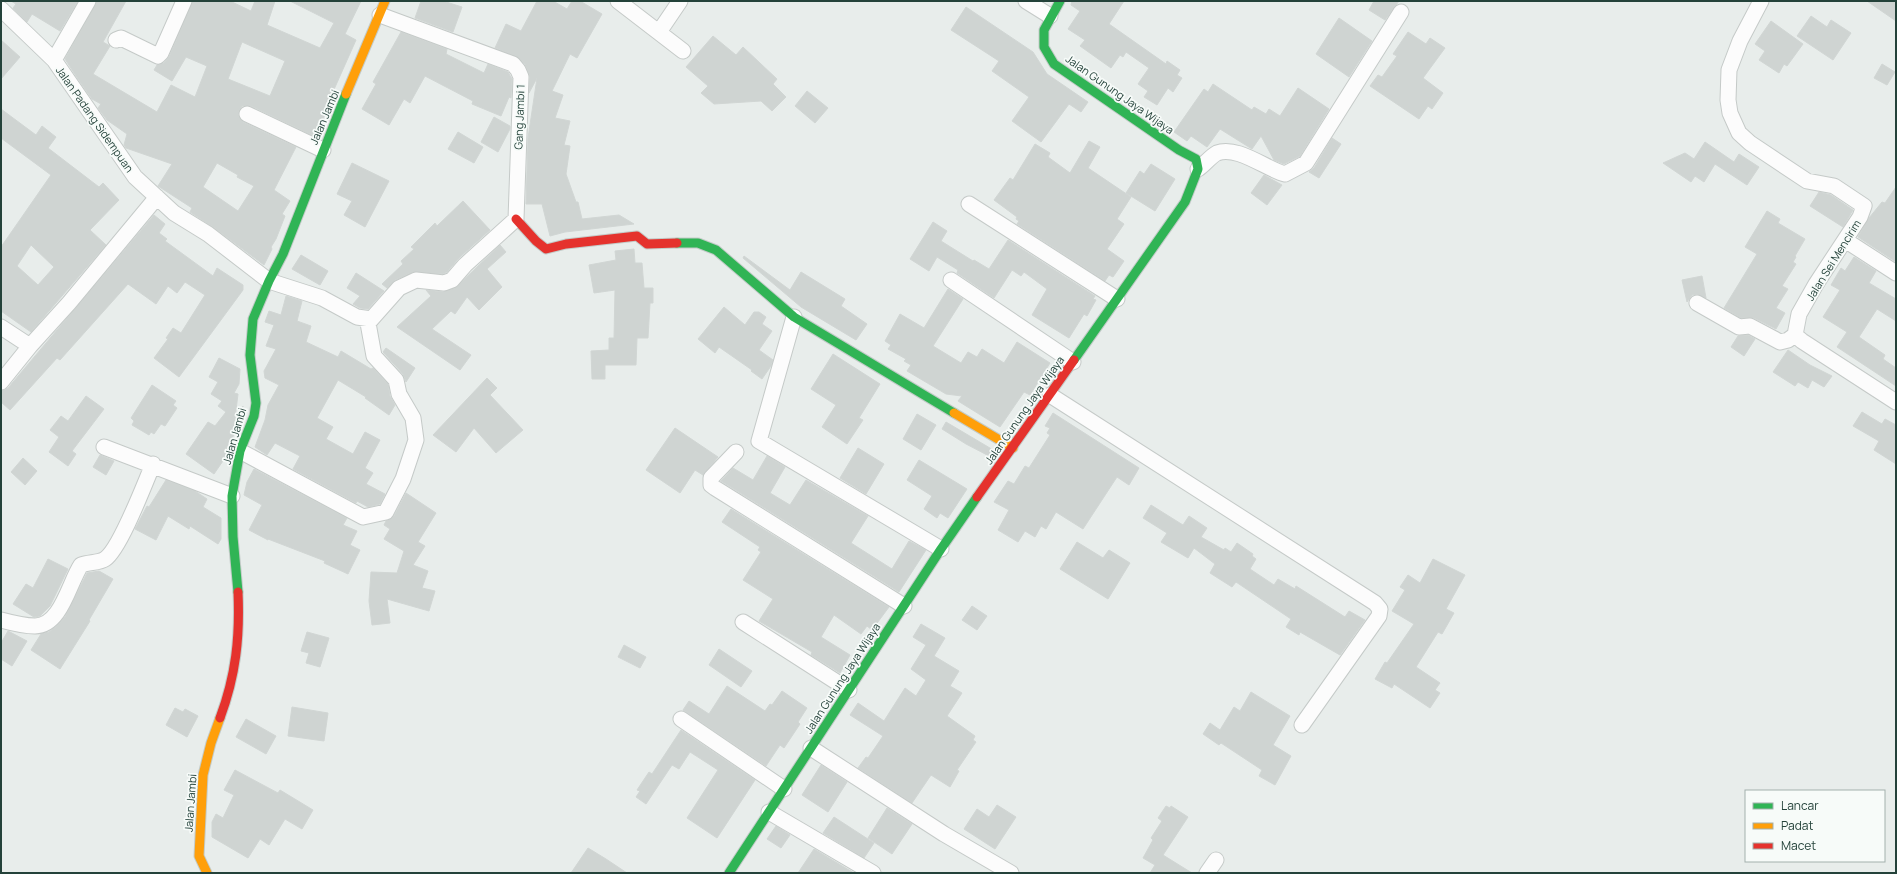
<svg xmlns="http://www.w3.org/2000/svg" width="1897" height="874" font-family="Manrope,sans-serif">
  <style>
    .building { fill: #cfd4d2; stroke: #d1d6d4; fill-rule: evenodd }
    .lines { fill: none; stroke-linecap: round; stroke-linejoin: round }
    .street-casing { stroke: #c5cac8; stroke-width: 17 }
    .fast-casing { stroke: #c3cbc8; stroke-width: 11 }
    .slow-casing { stroke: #c3cbc8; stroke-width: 11 }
    .jam-casing { stroke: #c3cbc8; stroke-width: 11 }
    .street { stroke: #fcfcfc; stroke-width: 15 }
    .fast { stroke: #30b455; stroke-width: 9 }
    .slow { stroke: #ff9f0a; stroke-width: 9 }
    .jam { stroke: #e5322d; stroke-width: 9 }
    .labels { text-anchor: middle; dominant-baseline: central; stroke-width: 3.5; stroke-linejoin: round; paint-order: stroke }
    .street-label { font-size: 11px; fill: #24423a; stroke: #f7fbf9 }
  </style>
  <rect width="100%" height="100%" fill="#e8edeb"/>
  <!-- building -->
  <path class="building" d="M11,1H78L60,31L32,14L27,22L13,8L16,4Z
    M97,1H126L103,42L110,46L93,74L157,112L171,85L195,97L207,66L186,57L172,81L154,70L157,65L164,63L169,57L193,1H230L251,11L255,1H275L267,25L320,48L334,23L290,1H361L345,34L356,40L328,103L329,104L316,137L251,106H242L239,111L238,115L243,122L296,147L274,190L290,201L282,214L285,216L276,239L271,247L272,249L264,265L213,227L190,212L192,208L158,186L172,164L126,148L124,145L127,134L107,120L98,108L101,104L92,99L78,79L65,59ZM242,42L285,61L270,96L228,79ZM217,163L238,175L237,177L254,186L238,211L203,187Z
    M421,1H443L462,7L453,32L415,18Z
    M537,1H553L567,9L572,1H580L602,14L577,58L570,54L552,91L563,95L555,118L570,121L564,145L570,146L566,174L576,202H578L582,219L619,215L634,224L565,232L550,236L542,204H526L528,138L537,78L529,93L530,77L525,64L516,56L495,48L506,24L521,31Z
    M1072,1H1124L1109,24L1166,64L1167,61L1180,70L1177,75L1182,78L1173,92L1168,88L1157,105L1144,97L1148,91L1138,84L1149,68L1126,52L1123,57L1120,55L1111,68L1080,46L1085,40L1068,29L1080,11L1071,5Z
    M1374,1H1399L1385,20L1369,10Z
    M1867,1H1896V21Z
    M966,7L1033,52L1047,74L1088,102L1081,112L1069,104L1041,142L1012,121L1029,97L992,71L999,61L951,30Z
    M1811,16L1827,27L1831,20L1851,33L1833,60L1797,36Z
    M1339,18L1372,41L1349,77L1316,54Z
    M1771,21L1803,44L1787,66L1784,64L1779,73L1759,60L1765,51L1755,44Z
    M401,32L447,49L446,54L484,73L488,64L508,72L512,79L511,98L509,97L501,116L472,104L473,101L425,76L410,103L404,99L389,125L362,109L376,84L373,82Z
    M1408,32L1426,44L1430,38L1445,48L1423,78L1443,93L1432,109L1428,106L1419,119L1370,86L1378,75L1382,77L1397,56L1393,54Z
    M713,36L736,55L743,47L777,79L773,84L786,97L772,111L761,101L714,104L701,93L708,86L686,67Z
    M1,40L20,57L1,79Z
    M1882,64L1895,72L1887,85L1874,78Z
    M1213,84L1252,110L1254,107L1266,114L1269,109L1280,116L1298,88L1329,109L1300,156L1284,164L1274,160L1261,136L1252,149L1220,129L1207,147L1191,136L1187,141L1174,132L1204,89L1208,92Z
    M807,91L828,108L815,123L795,106Z
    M1,109L36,135L42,126L56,137L48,148L99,187L103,183L119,200L90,230L106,245L31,332L1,311V247L51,175L1,138ZM31,245L54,267L38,285L17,266Z
    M494,117L510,126V129L498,152L481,142Z
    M458,132L483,147L474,163L448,149Z
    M1332,138L1341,144L1319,178L1309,172L1314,168Z
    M1089,141L1100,147L1088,168L1131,197L1117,219L1124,224L1107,249L1124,261L1113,277L1109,275L1105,281L1017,224L1019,221L1016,219L1017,217L994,200L1010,178L1013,180L1035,144L1050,153L1048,157L1070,173Z
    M1705,142L1734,162L1739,154L1759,167L1747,185L1715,164L1704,182L1695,176L1691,182L1663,163L1685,153L1694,159Z
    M352,163L389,181L365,227L344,215L352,201L337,194Z
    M1151,164L1175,179L1155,211L1126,193L1140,171L1144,174Z
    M1264,175L1282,185L1267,205L1251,193Z
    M1896,187V262L1858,237L1869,218L1882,202L1885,203Z
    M1819,192L1831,195L1853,210L1843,227L1810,206Z
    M463,201L490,230L459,258L447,272L443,274L413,272L395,280L387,288L382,284L403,264L401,261L414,249L411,247L435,223L437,226Z
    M1767,211L1780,219L1778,223L1805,239L1795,256L1796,257L1793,262L1796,264L1782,286L1788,289L1776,308L1785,313L1776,329L1754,318H1741L1724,308L1757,254L1745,247Z
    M154,215L165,224L159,233L167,239L165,241L213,276L217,268L243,285V290L179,377L154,358L168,339L166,338L173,328L181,333L205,295L185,282L177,293L168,286L156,304L128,284L60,360L57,358L10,410L1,402V391L8,388Z
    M933,222L947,231L941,241L973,261L974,260L989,269L1008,240L1095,296L1093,299L1096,300L1087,316L1084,314L1069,338L1032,315L1047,289L1024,272L1021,276L1012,270L994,298L957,273L958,270L937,257L929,271L910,259Z
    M500,245L506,252L487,269L502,287L479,310L467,297L455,314L451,311L432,329L471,355L460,370L397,327L431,296L426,290L443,292L455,288Z
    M634,249L635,263H642L644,288H653V303H650L648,338H637L636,365H605V379H592L591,351L609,350V338H614L615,290L594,293L589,265L616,260L615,251Z
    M301,255L328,271L320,285L292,269Z
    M744,256L790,290L801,272L845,299L841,306L867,324L856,340L801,307L743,258Z
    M1854,257L1876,271L1869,283L1896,299V321L1877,309L1859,337L1885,355L1883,359L1896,368V386L1837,347L1847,332L1823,317L1840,290L1831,285L1841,268L1845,271Z
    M356,273L384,291L368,309L360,308L353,304L360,296L347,288Z
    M1702,276L1706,298L1697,294L1692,295L1687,302L1682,280Z
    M948,289L963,299L933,346L961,363L968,352L977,357L982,349L1004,363L1017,342L1050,363L1030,395L1024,392L1000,427L958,401L962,396L946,394L907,371L911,365L904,361L906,359L888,349L891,345L885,341L900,314L924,328Z
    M286,296L302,301L297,321L311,326L306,342L338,357L341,351L371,369L373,368L388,384L390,396L395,405L389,415L365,398L366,397L338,380L317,418L333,427L326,439L353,454L365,432L380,440L365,468L373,473L366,484L385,494L380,504L368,507L357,501L356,503L293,469L300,456L275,443L267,455L255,447L265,420L268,405L279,385L265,378L264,371L276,349L266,346L274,325L265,322L269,311L281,315Z
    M724,307L745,325L754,312H759L766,317L762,324L772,331L759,350L773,360L771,366L762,379L751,371L752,370L719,347L715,353L698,339Z
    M1748,335L1755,339L1744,356L1731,347L1738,336Z
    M386,348L415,368L406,382L403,374L383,352Z
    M1788,350L1810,365L1832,376L1824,387L1812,380L1808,388L1798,382L1795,386L1773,372Z
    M833,354L880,384L859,418L863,420L847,444L822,427L836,405L811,389Z
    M219,358L240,369L239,384L234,393L238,394L235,418L238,419L243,406L227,455L214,474L186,454L208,422L215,426L226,412L218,406L222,401L211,394L218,382L209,377Z
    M487,378L497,388L490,395L523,430L496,453L474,428L456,452L433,435Z
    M152,385L176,401L173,405L177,408L165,426L161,424L154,434L151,432L149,435L132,425L134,421L131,418Z
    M86,396L104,409L72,451L76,454L68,466L49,452L59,437L50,430L61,416L68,421Z
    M1862,412L1882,424L1885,419L1896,425V464L1874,450L1879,441L1853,426Z
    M1053,413L1139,468L1129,485L1117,477L1083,529L1056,512L1046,529L1041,526L1035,537L1025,531L1018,542L998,530L1009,510L994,502L1008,481L1014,484L1025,466L1029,468L1050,435L1047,433L1050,428L1045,426Z
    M917,414L936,425L921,450L903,439Z
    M946,422L995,451L991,457L966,444L942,429Z
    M675,428L718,457L703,475L695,470L680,493L646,470Z
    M858,448L884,464L866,494L840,478Z
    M100,455L114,461L106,475L93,467Z
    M767,456L785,467L770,493L790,505L806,480L868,516L851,543L892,569L909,541L926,550L899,592L721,481L733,468L753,480Z
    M23,458L37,471L25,485L11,472Z
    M919,460L967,489L948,518L940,513L937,518L924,509L932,496L907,480Z
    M254,469L347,518L343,525L357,531L350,545L360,550L348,574L324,563L325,561L268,539V540L249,530L262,505L244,495L247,482Z
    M166,480L195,491L207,499L203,507L221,518V539L218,544L190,526L189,529L168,516L156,540L135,529L147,506L149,507Z
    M406,493L436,513L418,542L425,546L413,565L428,571L422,588L435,591L429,611L387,599L390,623L372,625L369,601L371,572L397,573L404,551L384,539L390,529L384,525L386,521L394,516Z
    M1151,505L1183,525L1189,516L1207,528L1201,537L1224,550L1225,548L1231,552L1237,543L1253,554L1252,556L1256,559L1250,569L1274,585L1278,579L1295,589L1296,586L1345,617L1349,611L1365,620L1340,655L1300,632L1299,635L1286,627L1291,619L1236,582L1232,587L1210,573L1215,564L1194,548L1188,558L1161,542L1167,533L1143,518Z
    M731,509L889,607L872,630L867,626L861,634L834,615L821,637L850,655L840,673L811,655L812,652L759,621L773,599L743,580L761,552L758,550L760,547L722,522Z
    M1077,542L1103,558L1109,550L1130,563L1108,599L1060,569Z
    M48,559L68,569L50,606L40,616L34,617L13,604L26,584L33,588Z
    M1433,559L1465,575L1446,609L1454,613L1442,634L1438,632L1416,667L1440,683L1435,690L1440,693L1430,708L1394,684L1392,688L1375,679L1385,662L1387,663L1414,624L1392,611L1405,590L1400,587L1408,575L1420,583Z
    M99,571L113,579L89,620L90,621L60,669L31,650L41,634L49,632L57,626L65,617L87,573Z
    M972,606L987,616L977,630L962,620Z
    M921,624L945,638L934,656L959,671L950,686L962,693L947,716L975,736L973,740L976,742L957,770L959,771L950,787L931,775L912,803L858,768L866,757L868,758L883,736L850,715L858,703L884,721L905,688L916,696L926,680L911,669L926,645L913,637Z
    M8,631L27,641L12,666L1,659V643Z
    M307,632L329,638L320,667L306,663L309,653L301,651Z
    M624,645L646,657L640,668L618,657Z
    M719,649L752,671L741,687L709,665Z
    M727,686L765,711L770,704L772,705L782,691L807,708L798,722L800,724L784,748L780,745L766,766L683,710L689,701L709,714Z
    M1251,692L1290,716L1273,745L1291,756L1275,785L1259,776L1262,770L1221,743L1219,745L1203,734L1210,723L1220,730L1234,707L1240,711Z
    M292,707L328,713L324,741L288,736Z
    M175,708L183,712L185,709L198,716L187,737L166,725Z
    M246,719L276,736L266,754L236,737Z
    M681,730L755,780L717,838L687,818L718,770L690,752L679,769L672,765L646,804L636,797L640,791L637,790L649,772L652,774Z
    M821,765L847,782L828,812L802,795Z
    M235,770L278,793L280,790L313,810L302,829L285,819L269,845L260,839L248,858L212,837V822L216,814L223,818L234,795L224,790Z
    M997,805L1016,817L995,849L964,829L977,809L989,817Z
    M1166,806L1170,808L1171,806L1188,817L1163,855L1192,873H1150L1155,865L1143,858L1153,840L1151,838L1162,821L1158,818Z
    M887,808L912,824L892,854L868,838Z
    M834,817L874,843L864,858L823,833Z
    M776,826L790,835L781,848L767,839Z
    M588,848L606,859L627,873H571Z
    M814,849L854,873H798Z"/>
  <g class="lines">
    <defs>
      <path id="street" d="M618,1L683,51
        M1026,1L1050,16
        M1761,1L1740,41L1729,70L1728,100L1730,113L1739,133L1750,143L1807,181L1834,186L1864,206L1860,217L1816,284L1799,314L1795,335
        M1,9L54,60L135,177L174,213L208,234L269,281L322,298L357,317L371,319
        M659,32L680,1
        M116,40L121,38L158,56L161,53L184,1
        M54,60L88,1
        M247,114L323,150
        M1198,169C1204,165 1211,156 1217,153C1237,145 1266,169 1285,174L1306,163L1401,12
        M969,204L1117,299
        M1845,240L1896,273
        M951,280L1073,362
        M1697,303L1739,327L1750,326L1780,342L1788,340L1795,335
        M794,317L759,441L941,549
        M1,327L30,346L69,303L157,197
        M1795,335L1802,341L1896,402
        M1,382L30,346
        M1050,395L1375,603L1380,609L1379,616L1302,725
        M104,447L232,496
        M240,451L363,517L386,512L403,479L416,440L413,418L399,394L396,380L374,356L368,323L399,288L416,280L444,283L452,280L465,265L516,219L521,77L518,70L513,64L380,15
        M736,452L711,478V485L715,488L904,606
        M1,620C12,623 23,626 35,626C61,626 69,583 81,565C89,562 99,563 105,559C120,549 145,483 153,464
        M743,622L849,690
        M681,719L784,789
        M811,748L944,834L1011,873
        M769,812L873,873
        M1207,873L1216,860"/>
      <path id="fast" d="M1060,1L1044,30V47L1054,64L1179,150L1196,159L1198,169L1185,202L1074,360
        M677,243H698L716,250L794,317L954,413
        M238,592L233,537L232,496L240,451L254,416L256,403L250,355L253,319L269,281L283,254L346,94
        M729,873L941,549L977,497"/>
      <path id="slow" d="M346,94L385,1
        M954,413L1013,448
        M207,873L199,856L203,775L211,743L220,718"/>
      <path id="jam" d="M516,219L536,241L546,249L566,244L637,236L647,244L677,243
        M977,497L1074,360
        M220,718C236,675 240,637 238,592"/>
    </defs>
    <!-- street casing -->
    <use href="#street" class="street-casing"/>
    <!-- fast casing -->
    <use href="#fast" class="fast-casing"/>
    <!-- slow casing -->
    <use href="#slow" class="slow-casing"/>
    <!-- jam casing -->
    <use href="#jam" class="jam-casing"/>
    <!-- street -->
    <use href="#street" class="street"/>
    <!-- fast -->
    <use href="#fast" class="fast"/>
    <!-- slow -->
    <use href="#slow" class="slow"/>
    <!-- jam -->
    <use href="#jam" class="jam"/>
  </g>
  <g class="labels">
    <!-- street labels -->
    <g class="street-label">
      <text transform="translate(1120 94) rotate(35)">Jalan Gunung Jaya Wijaya</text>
      <text transform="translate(324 117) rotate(-67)">Jalan Jambi</text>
      <text transform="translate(519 117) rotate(-88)">Gang Jambi 1</text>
      <text transform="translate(95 119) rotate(55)">Jalan Padang Sidempuan</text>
      <text transform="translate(1833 260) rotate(-58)">Jalan Sei Mencirim</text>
      <text transform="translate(1024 410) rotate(-55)">Jalan Gunung Jaya Wijaya</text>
      <text transform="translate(234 436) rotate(-74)">Jalan Jambi</text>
      <text transform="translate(842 678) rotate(-57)">Jalan Gunung Jaya Wijaya</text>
      <text transform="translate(190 803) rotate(-86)">Jalan Jambi</text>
    </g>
  </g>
  <!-- border -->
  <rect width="1897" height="874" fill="none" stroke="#24423a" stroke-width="4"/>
  <!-- legend -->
  <rect x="1745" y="790" width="140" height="72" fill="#f7fbf9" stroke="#a3b1ad"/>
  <rect x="1753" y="803" width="20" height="6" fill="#30b455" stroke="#a3b1ad"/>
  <text x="1781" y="810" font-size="12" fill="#24423a">Lancar</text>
  <rect x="1753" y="823" width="20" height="6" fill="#ff9f0a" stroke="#a3b1ad"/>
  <text x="1781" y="830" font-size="12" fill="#24423a">Padat</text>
  <rect x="1753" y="843" width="20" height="6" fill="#e5322d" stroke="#a3b1ad"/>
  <text x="1781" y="850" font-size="12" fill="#24423a">Macet</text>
</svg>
